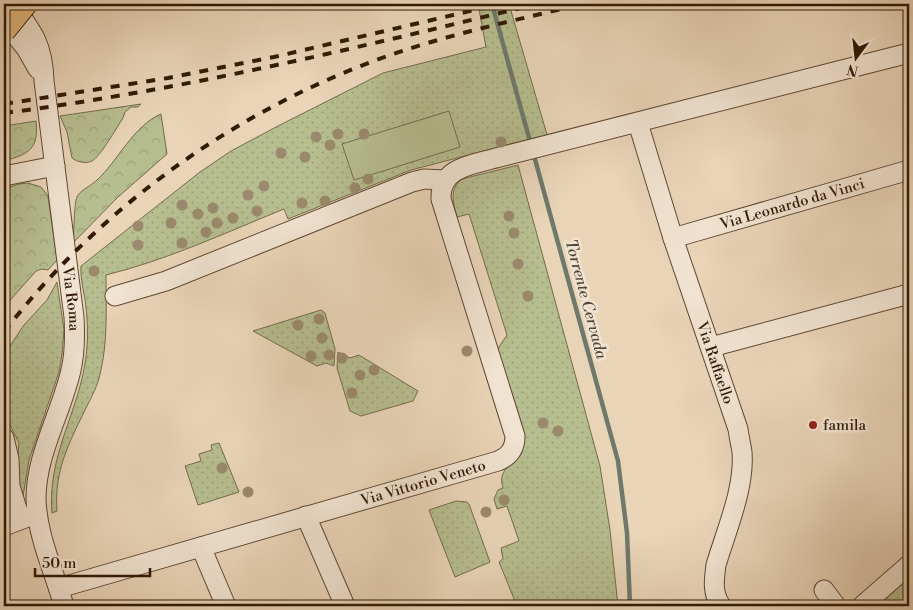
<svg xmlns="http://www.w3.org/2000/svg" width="913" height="610" font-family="'Libre Bodoni',serif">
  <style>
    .grass { fill: url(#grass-dots); stroke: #746c4a }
    .forest { fill: url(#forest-crowns); stroke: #746c4a }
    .park { fill: #b6bd8f; stroke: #746c4a }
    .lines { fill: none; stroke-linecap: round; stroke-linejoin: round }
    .stream { stroke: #6e796c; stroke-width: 4.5 }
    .minor-casing { stroke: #5f4832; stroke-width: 21 }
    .minor { stroke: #f1e3d1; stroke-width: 19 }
    .rail { stroke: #311a05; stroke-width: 4; stroke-dasharray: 9 9; stroke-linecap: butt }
    .major-bridge-casing { stroke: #311a05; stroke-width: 24; stroke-linecap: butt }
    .major-bridge { stroke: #e4ba7c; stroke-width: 22 }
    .tree { fill: #9a896c }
    .poi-dot { fill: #8f2418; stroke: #f1e3d1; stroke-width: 2 }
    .labels { text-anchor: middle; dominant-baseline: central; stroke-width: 5; stroke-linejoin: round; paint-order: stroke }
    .street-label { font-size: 15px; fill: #311a05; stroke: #f1e3d1 }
    .poi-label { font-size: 15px; fill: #311a05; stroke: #f1e3d1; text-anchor: start }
    .water-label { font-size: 16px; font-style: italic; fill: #504938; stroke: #f1e3d1 }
  </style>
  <defs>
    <pattern id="grass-dots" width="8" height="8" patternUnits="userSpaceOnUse" patternTransform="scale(1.25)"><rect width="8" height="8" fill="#b6bd8f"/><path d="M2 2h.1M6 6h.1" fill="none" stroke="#9da27a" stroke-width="1.8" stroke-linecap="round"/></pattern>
    <pattern id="forest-crowns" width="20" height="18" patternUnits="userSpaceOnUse" patternTransform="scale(1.25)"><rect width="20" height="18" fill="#b6bd8f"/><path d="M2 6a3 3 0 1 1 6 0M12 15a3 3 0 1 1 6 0" fill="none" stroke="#9da27a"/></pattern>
  </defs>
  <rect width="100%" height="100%" fill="#e9d4b8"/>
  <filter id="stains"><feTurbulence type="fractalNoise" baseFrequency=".004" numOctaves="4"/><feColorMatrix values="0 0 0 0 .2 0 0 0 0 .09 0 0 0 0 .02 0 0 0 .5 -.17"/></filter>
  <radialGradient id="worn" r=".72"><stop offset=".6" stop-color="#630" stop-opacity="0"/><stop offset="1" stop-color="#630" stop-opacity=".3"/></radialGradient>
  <!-- grass -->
  <path class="grass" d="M478,4H509L550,145L514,154L511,144L411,170L288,219L284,209C225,233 167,260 106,275C106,307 108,343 100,374C98,385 92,396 87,406C69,443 54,470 57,511L52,513C47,455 79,412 86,357C88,341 88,324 86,308C85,294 80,280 81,266L200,172L231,151L278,126L383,73L486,47Z
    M518,165L600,466L610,530L618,606H517L499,562L503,559L501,548L519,541L507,506L497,509L494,499L498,490L503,488C500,478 502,473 509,465L496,351L507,335L469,214L457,217C453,202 449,189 462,179Z
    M57,282L64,330L62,354L59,372L29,460L23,496H21L16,479L19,443L4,413V355L24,325L47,300Z
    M321,310L325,313L335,349L334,366L326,363L317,366L253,331Z
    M338,352L350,358L359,355L418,391L413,401L361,416L350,411L337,368Z
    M219,443L239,492L198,505L185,466L201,461L199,454L212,450L211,445Z
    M456,501L467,502L469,504L490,562L455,577L429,510Z
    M909,565V606H862Z"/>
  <!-- forest -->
  <path class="forest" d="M141,104L138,107H131L125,112L123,118C117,127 100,157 92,161C86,164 77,162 72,158L67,132L60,116Z
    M161,114L167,154L117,198L73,243C74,234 74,203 77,197C80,190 91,186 97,180C117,162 134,125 161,114Z
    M36,121C39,149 29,154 4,161V126Z
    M28,183L41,187L48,196L57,260L48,270L42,269L36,271L4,307V189L19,184Z"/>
  <!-- park -->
  <path class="park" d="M449,111L460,147L354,180L342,144Z"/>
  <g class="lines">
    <!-- stream -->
    <path class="stream" d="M492,4L531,145
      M533,152L618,461L627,533L630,606"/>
    <defs>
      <g id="minor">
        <path id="s1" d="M12,4C33,32 43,45 44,81L74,317C75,335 75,353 71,370C61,414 36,454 36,499C37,536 54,571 64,606"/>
        <path d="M4,21L26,48L38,69"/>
        <path id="s2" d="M638,123L673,238L738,429C739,437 741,445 742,452C745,488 726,531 716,565C714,580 712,593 721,606"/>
        <path d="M4,176L55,166"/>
        <path id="s3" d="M673,238L909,170"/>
        <path d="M115,296L166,281L412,182L424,179L445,180"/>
        <path d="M711,347L909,294"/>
        <path d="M4,438L9,459L10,486L20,519"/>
        <path d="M306,516L345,606"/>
        <path d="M4,526L33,515"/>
        <path d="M201,547L226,606"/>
        <path id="s4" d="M59,588L498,461C510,456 515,448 515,436L441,199C440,167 472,165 496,158L909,53"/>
        <path d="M824,590L836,606"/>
        <path d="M862,606L909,565"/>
      </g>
    </defs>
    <!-- minor casing -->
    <use href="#minor" class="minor-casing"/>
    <!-- minor -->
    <use href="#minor" class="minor"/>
    <!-- rail -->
    <path class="rail" d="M4,104L168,78L274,57L500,4
      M4,113C184,90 361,47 537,4
      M4,332C98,210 228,116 371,62C440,36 512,21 583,4"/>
    <defs>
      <path id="major-bridge" d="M4,31L26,4"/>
    </defs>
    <!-- major-bridge casing -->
    <use href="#major-bridge" class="major-bridge-casing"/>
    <!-- major-bridge -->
    <use href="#major-bridge" class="major-bridge"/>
  </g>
  <!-- trees -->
  <g class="tree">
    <circle cx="338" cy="134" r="5.5"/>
    <circle cx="364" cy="134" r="5.5"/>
    <circle cx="316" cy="137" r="5.5"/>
    <circle cx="501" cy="142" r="5.5"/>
    <circle cx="330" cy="145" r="5.5"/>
    <circle cx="281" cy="153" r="5.5"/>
    <circle cx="305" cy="157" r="5.5"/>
    <circle cx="368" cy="179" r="5.5"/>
    <circle cx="264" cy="186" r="5.5"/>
    <circle cx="355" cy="188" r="5.5"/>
    <circle cx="248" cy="195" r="5.5"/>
    <circle cx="325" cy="201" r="5.5"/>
    <circle cx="302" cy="203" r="5.5"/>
    <circle cx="182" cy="205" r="5.5"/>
    <circle cx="213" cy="208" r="5.5"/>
    <circle cx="257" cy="211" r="5.5"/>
    <circle cx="198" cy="214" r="5.5"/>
    <circle cx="509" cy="216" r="5.5"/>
    <circle cx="233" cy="218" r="5.5"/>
    <circle cx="171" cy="223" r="5.5"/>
    <circle cx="217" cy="223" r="5.5"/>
    <circle cx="138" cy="226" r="5.5"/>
    <circle cx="206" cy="232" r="5.5"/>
    <circle cx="514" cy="233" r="5.5"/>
    <circle cx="182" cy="243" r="5.5"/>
    <circle cx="138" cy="245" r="5.5"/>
    <circle cx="518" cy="264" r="5.5"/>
    <circle cx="94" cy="271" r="5.5"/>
    <circle cx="528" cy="296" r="5.5"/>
    <circle cx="319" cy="319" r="5.5"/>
    <circle cx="298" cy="325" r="5.5"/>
    <circle cx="322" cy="338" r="5.5"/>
    <circle cx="467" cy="351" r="5.5"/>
    <circle cx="329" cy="355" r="5.5"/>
    <circle cx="311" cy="356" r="5.5"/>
    <circle cx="342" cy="358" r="5.5"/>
    <circle cx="374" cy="370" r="5.5"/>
    <circle cx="360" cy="375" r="5.5"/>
    <circle cx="352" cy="393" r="5.5"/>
    <circle cx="543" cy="423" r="5.5"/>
    <circle cx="558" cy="431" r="5.5"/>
    <circle cx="222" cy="468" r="5.5"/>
    <circle cx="248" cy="492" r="5.5"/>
    <circle cx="504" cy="500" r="5.5"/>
    <circle cx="486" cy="512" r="5.5"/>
  </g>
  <!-- markers -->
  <circle class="poi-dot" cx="813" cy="425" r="5"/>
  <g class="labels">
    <!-- street labels -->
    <g class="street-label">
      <text stroke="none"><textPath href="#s3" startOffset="124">Via Leonardo da Vinci</textPath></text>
      <text stroke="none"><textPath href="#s1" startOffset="305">Via Roma</textPath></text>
      <text stroke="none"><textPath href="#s2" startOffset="252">Via Raffaello</textPath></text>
      <text stroke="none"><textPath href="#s4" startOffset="379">Via Vittorio Veneto</textPath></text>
    </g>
    <!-- poi labels -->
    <g class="poi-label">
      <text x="823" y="425">famila</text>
    </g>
    <!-- water labels -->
    <g class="water-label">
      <text transform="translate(586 299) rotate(75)">Torrente Cervada</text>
    </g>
  </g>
  <!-- margin -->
  <rect width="913" height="610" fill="none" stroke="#e9d4b8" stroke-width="20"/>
  <rect x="5" y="5" width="903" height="600" fill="none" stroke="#311a05" stroke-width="2.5"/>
  <rect x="10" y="10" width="893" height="590" fill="none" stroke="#311a05"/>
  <!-- north arrow -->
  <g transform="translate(856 58) rotate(195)" stroke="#f1e3d1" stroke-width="4" paint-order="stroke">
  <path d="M0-4L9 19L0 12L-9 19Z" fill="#311a05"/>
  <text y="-8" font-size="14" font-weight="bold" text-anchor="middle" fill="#311a05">N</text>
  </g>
  <!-- scale -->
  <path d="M35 568v8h115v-8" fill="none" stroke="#311a05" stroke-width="2.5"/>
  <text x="42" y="568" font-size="15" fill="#311a05" stroke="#f1e3d1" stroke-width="4" paint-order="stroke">50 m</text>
  <rect width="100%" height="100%" filter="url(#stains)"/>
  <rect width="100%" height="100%" fill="url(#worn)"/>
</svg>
